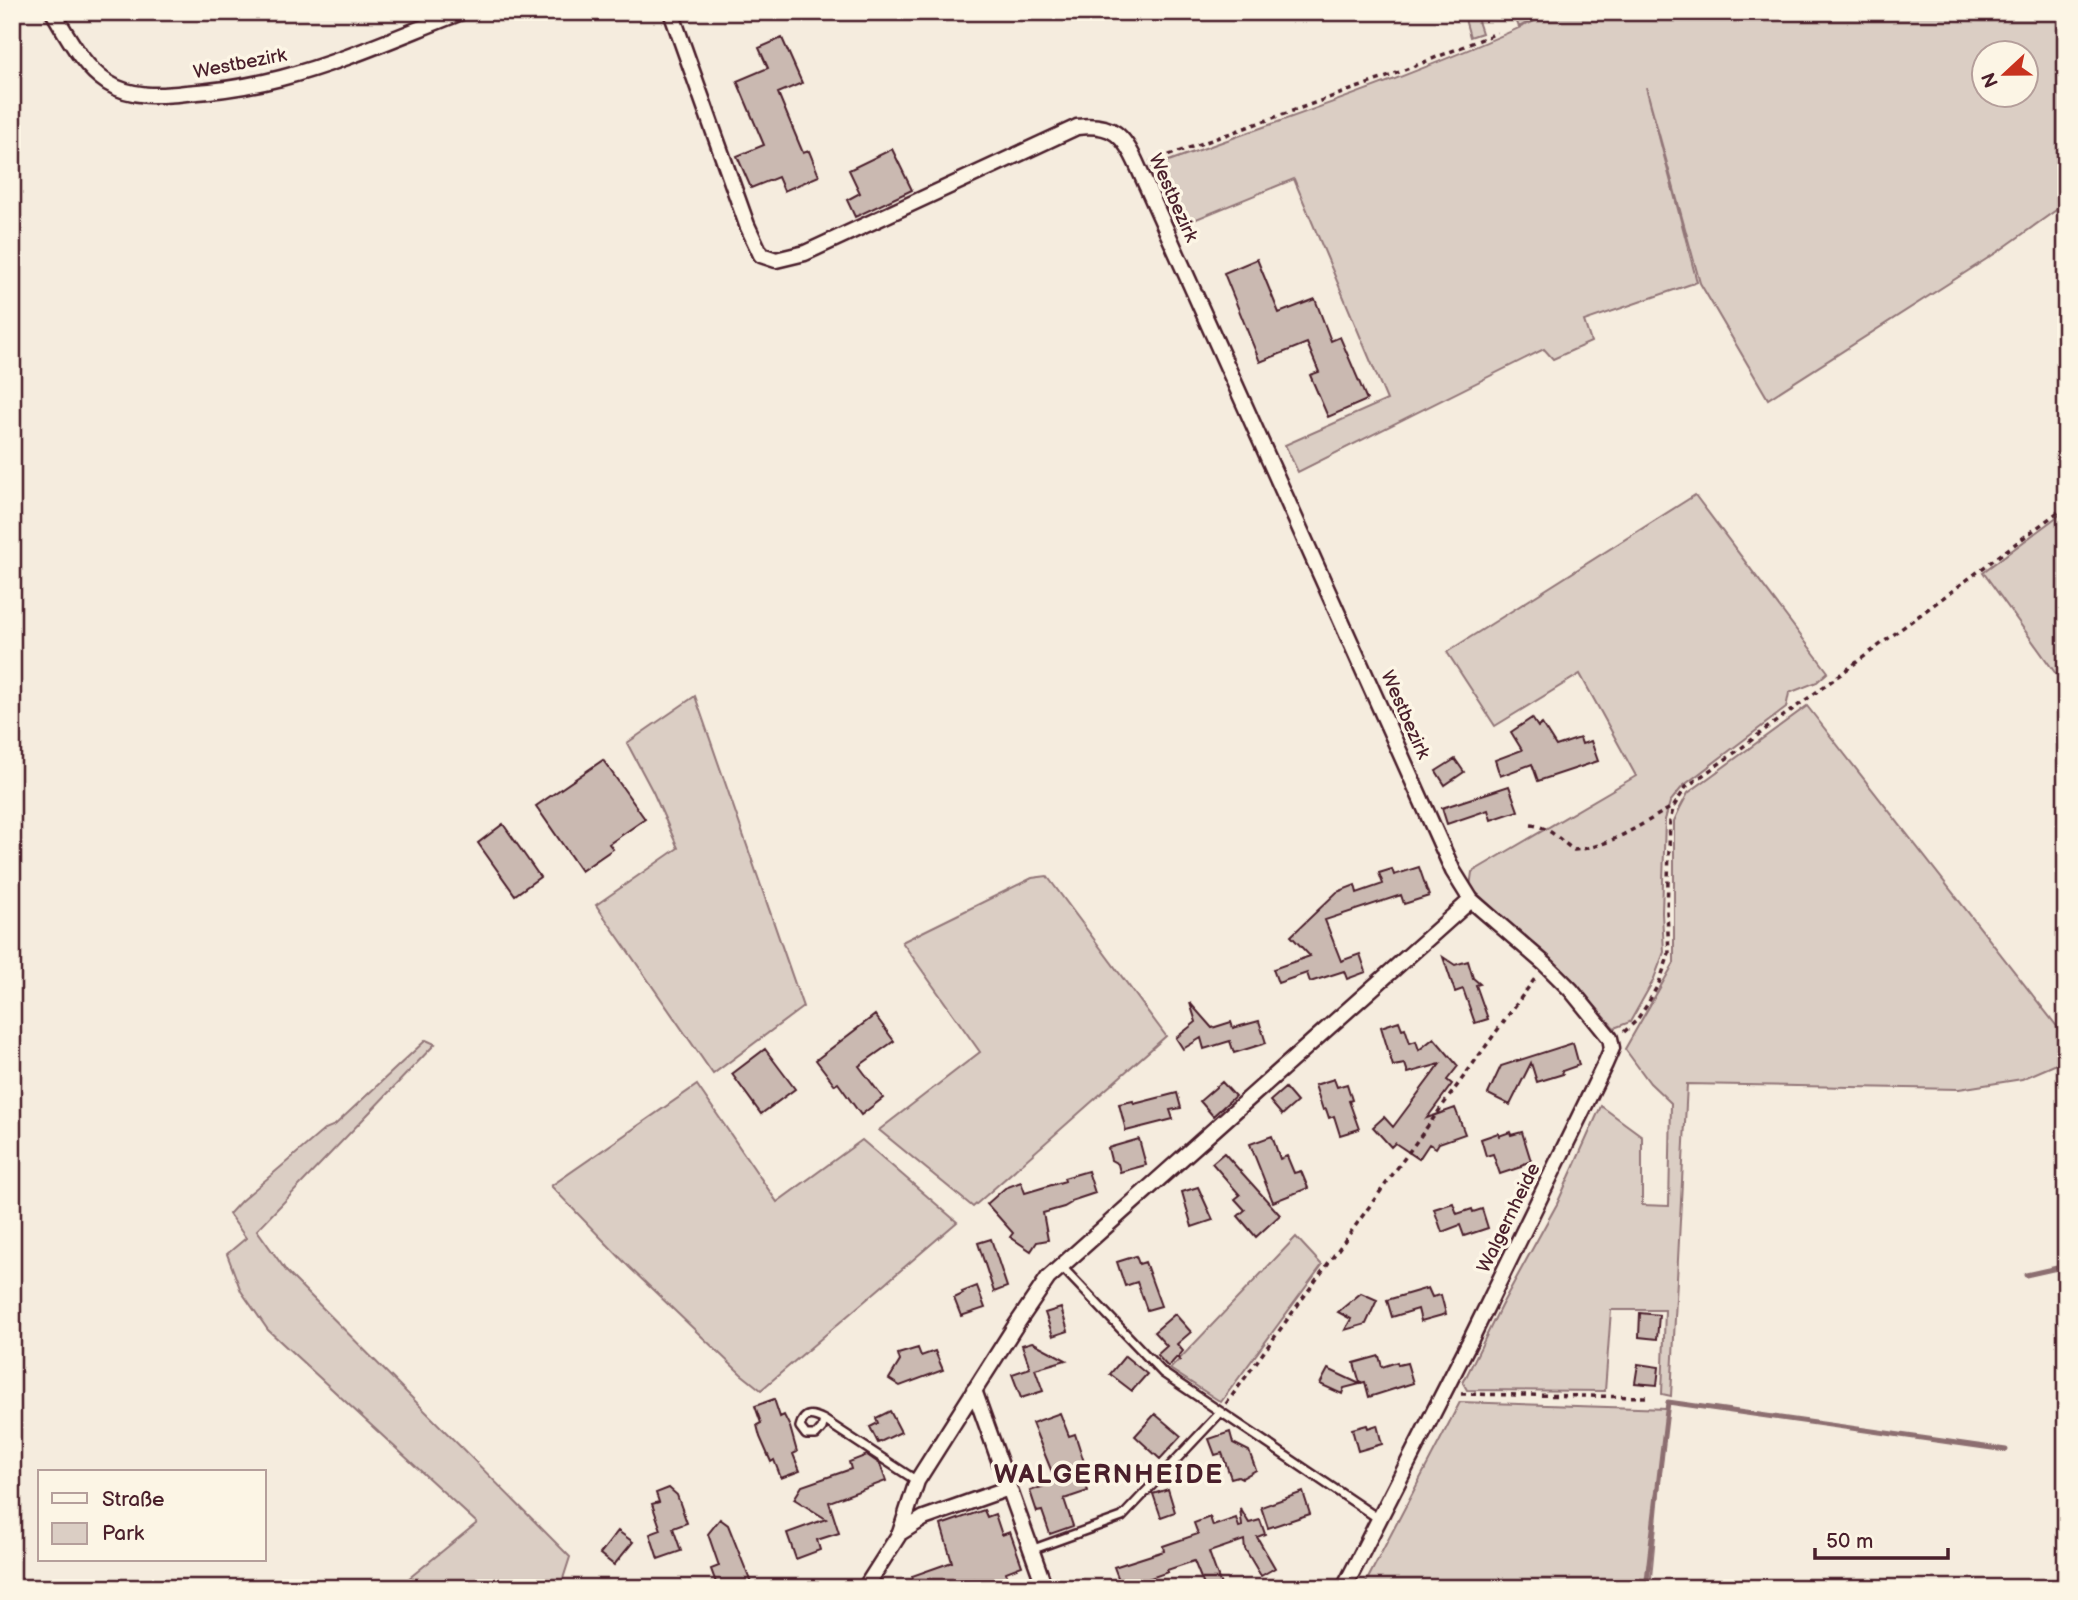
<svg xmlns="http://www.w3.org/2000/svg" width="2078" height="1600" font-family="'Balsamiq Sans',sans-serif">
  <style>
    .green { fill: #dbcec4; stroke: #927678; stroke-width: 2; fill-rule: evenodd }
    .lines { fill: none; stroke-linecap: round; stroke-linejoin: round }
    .stream { stroke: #8c6e70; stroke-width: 5 }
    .building { fill: #cab9b1; stroke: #4a1f2b; stroke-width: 2 }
    .service-casing { stroke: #4a1f2b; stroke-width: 12 }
    .minor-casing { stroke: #4a1f2b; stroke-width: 19 }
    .path { stroke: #4a1f2b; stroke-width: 3.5; stroke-dasharray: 5 5; stroke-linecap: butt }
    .service { stroke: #fcf5e5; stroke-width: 7 }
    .minor { stroke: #fcf5e5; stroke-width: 14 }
    .labels { text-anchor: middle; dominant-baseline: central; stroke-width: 7; stroke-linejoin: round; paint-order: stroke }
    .street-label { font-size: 19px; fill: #4a1f2b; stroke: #fcf5e5 }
    .district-label { font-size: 26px; font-weight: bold; letter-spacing: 2px; fill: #4a1f2b; stroke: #fcf5e5 }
  </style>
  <rect width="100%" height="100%" fill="#f5ecde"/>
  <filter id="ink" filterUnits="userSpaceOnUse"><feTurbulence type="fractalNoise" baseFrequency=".0143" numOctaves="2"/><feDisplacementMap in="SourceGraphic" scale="14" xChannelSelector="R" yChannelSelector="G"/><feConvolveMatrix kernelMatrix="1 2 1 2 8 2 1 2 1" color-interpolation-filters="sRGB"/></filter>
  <g filter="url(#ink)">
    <!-- green -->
    <path class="green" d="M1463,12H1475L1482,33L1470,37Z
      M1513,12H1548L1519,27Z
      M1554,12H2066V203L1999,251L1768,399L1700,283L1646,87L1697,282L1584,321L1591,342L1553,359L1544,349L1298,472L1285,445L1387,400L1294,179L1177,227L1152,167C1287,118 1424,73 1554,12ZM1983,52H2025V94H1983Z
      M1695,495L1828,672L1817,682L1789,693L1786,708L1683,786L1670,802L1665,820L1662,913L1664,952L1653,981L1630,1022L1614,1028L1576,984L1470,887L1472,872L1636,776L1580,674L1495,726L1447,652Z
      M2066,510V688L1983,572Z
      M695,696L803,1007L713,1074L596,905L678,848L653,792L627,743Z
      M1807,706L2066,1038V1060L2022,1079L1959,1089L1687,1084L1671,1396L1662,1394L1665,1310H1611L1605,1391L1467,1390L1463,1383L1501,1306L1557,1204L1601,1106L1642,1136V1205L1669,1206L1671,1103L1650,1083L1625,1049L1674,963V821L1680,808L1688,793Z
      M1047,876L1166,1036L973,1207L879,1130L980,1052L902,942L1032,878Z
      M426,1040L435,1044L257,1230L287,1272L570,1557L560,1588H397L477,1523L268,1330L241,1291L227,1254L246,1238L229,1214L241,1201L325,1129L335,1125Z
      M697,1085L777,1202L862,1140L957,1222L761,1390L741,1374L629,1267L551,1186Z
      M1296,1237L1322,1265L1221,1402L1170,1369Z
      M1460,1402L1667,1409L1650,1588H1363Z"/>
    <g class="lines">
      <!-- stream -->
      <path class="stream" d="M2026,1275L2066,1266
        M1646,1588L1668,1402L2006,1450"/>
    </g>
    <!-- building -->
    <path class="building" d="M782,38L802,83L778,93L803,153L809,151L819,176L784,191L778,177L751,188L737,156L764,145L737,81L768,68L759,48Z
      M892,149L912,190L855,217L847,200L860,193L849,170Z
      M1257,259L1279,313L1315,299L1331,341L1340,337L1367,400L1328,417L1310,375L1319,372L1307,343L1260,362L1224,273Z
      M1532,718L1538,727L1542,724L1556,746L1580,738L1582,744L1591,741L1598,761L1538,781L1532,764L1500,776L1495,760L1522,750L1511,732Z
      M1455,759L1464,772L1445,785L1436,771Z
      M603,760L645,819L609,844L613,849L581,871L536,806Z
      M1509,786L1518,811L1491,820L1488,810L1447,824L1442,808Z
      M503,824L540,877L515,895L478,843Z
      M1419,867L1429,896L1404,904L1401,895L1325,920L1341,961L1360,954L1366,972L1347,979L1344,971L1310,982L1307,973L1278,983L1273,969L1310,956L1291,936L1337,892L1355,885L1357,893L1383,884L1379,873L1392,869L1394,875Z
      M1443,957L1455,965L1468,961L1473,978L1480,984L1476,985L1488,1019L1475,1023L1463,989L1455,992Z
      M1190,1003L1212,1028L1231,1022L1233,1028L1259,1021L1266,1043L1234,1053L1230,1041L1204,1049L1201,1038L1183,1049L1176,1038L1196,1022Z
      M875,1015L894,1041L859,1066L883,1098L861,1115L838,1083L835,1085L816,1060Z
      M1399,1021L1402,1029L1405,1028L1410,1043L1416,1041L1419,1050L1434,1038L1458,1066L1447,1080L1452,1084L1427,1118L1455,1108L1465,1134L1439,1143L1436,1148L1429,1144L1419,1159L1395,1143L1391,1147L1373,1127L1384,1117L1393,1127L1440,1064L1408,1073L1405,1064L1393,1066L1381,1027Z
      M1573,1043L1579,1065L1562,1071L1563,1074L1537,1082L1531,1063L1510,1105L1488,1094L1501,1066Z
      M765,1049L795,1089L761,1114L732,1074Z
      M1334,1079L1337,1087L1347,1084L1352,1100L1349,1101L1359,1129L1340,1135L1334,1116L1329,1118L1326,1109L1323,1110L1315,1085Z
      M1222,1082L1235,1096L1213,1116L1200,1101Z
      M1285,1088L1297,1102L1282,1115L1270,1101Z
      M1177,1093L1181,1108L1170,1110L1173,1119L1126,1131L1119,1104L1133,1101L1134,1104Z
      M1510,1132L1511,1135L1522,1132L1531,1161L1521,1165V1167L1500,1174L1493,1154L1486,1156L1481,1139L1498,1133L1499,1136Z
      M1272,1136L1280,1159L1287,1156L1294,1173L1301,1171L1308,1188L1273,1202L1250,1144Z
      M1139,1139L1146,1165L1120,1172L1118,1164L1111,1160L1108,1148Z
      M1224,1153L1280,1215L1256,1237L1238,1216L1245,1210L1235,1199L1240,1195L1212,1163Z
      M1088,1171L1095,1193L1071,1201V1203L1064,1207L1043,1213L1048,1240L1037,1242L1031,1251L1010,1237L1013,1233L987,1204L1005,1188L1021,1182L1025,1193L1065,1181L1064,1178Z
      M1198,1187L1213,1220L1192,1227L1182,1192Z
      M1453,1203L1457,1214L1472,1209L1473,1212L1482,1209L1488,1228L1464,1236L1460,1225L1442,1232L1434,1209Z
      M991,1239L1007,1287L994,1292L978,1243Z
      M1136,1256L1139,1264L1145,1262L1161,1306L1147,1310L1137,1282L1125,1286L1117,1262Z
      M977,1286L985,1308L961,1316L954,1298L963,1294L962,1292Z
      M1428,1288L1432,1297L1441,1295L1446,1314L1421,1321L1418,1309L1392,1317L1387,1300Z
      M1361,1293L1377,1300L1366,1324L1345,1330L1351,1319L1338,1312Z
      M1061,1308L1068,1331L1053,1336L1045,1313Z
      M1640,1313L1659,1315L1657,1339L1639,1337Z
      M1175,1314L1191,1332L1177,1344L1183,1351L1179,1356L1180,1361L1177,1357L1168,1367L1157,1355L1167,1346L1154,1332Z
      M1032,1342L1066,1360L1035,1369L1043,1391L1021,1398L1012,1374L1030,1368L1022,1345Z
      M918,1348L921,1356L935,1351L943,1370L900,1386L889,1379L900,1361L898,1354Z
      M1125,1356L1147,1374L1132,1391L1110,1374Z
      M1379,1356L1382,1367L1397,1362L1398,1365L1407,1363L1413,1383L1369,1397L1365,1382L1360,1383L1354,1363Z
      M1638,1364L1659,1367L1657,1385L1635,1383Z
      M1328,1369L1360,1384L1344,1388L1342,1394L1320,1384Z
      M774,1399L780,1417L784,1415L790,1427L797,1452L793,1454L800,1471L781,1478L774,1460L771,1462L760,1437L757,1425L761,1423L755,1406Z
      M890,1411L901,1432L878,1443L870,1427L878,1423L876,1418Z
      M1060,1413L1069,1436L1075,1434L1084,1462L1078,1464L1088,1491L1064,1499L1073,1526L1050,1534L1042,1511L1037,1512L1030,1491L1056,1482L1032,1423Z
      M1155,1414L1181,1436L1160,1459L1135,1436Z
      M1367,1425L1368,1428L1377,1425L1382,1444L1358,1451L1352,1429Z
      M1230,1432L1233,1443L1249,1451L1256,1470L1242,1478L1238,1476L1231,1478L1222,1453L1215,1455L1209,1439Z
      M867,1455L880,1464L886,1481L829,1502L839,1533L817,1540L820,1550L796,1559L787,1533L826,1519L794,1499L802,1486L851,1469L849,1462Z
      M669,1488L677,1495L687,1523L673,1528L681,1551L658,1559L650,1534L661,1530L652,1504L659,1502L656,1493Z
      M1168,1489L1175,1512L1161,1517L1153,1494Z
      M1303,1492L1310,1514L1268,1528L1261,1507Z
      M1240,1508L1249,1523L1260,1520L1265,1534L1257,1537L1275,1568L1261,1576L1245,1549L1244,1540L1209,1552L1222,1588H1205L1194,1561L1167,1570L1168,1572L1122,1588L1114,1567L1164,1551L1163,1546L1198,1534L1194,1523L1210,1517L1213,1526L1236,1518L1239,1527L1242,1526Z
      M984,1510L987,1517L995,1514L1002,1535L1010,1532L1022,1566L1006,1572L1010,1588H976L973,1579L948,1588H916L912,1576L952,1562L941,1525Z
      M720,1519L728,1525L753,1588H718L711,1569L719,1566L708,1534Z
      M618,1531L633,1542L614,1565L600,1554Z"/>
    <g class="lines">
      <defs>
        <path id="service" d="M1061,1266L1163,1373L1379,1519
          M824,1420L822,1428L816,1435H806L800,1427C804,1412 812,1414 824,1420L917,1481
          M1031,1550L1122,1517L1221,1412"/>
        <path id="minor" d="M53,12C68,37 83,67 108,83C131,98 161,96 186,93C218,91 250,86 281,78C343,62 402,35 462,12
          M671,12L747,225L761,255L776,260L805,253L1077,127C1113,123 1124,135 1138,167L1453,871L1471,900L1545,964L1571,990L1610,1038L1612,1048L1605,1064L1471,1339L1344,1588
          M974,1390L1045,1588
          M900,1533L924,1518L1009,1488
          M865,1588L900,1533L917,1481L1014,1328L1048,1278L1471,900"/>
      </defs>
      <!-- service casing -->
      <use href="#service" class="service-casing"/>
      <!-- minor casing -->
      <use href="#minor" class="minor-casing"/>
      <!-- path -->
      <path class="path" d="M1150,162L1387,77L1497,33
        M1531,825C1550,827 1559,840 1574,850C1611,847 1642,823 1674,806
        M1624,1032L1636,1021L1647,1005L1659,983L1669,954L1667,911L1670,820L1674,806L1686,787L1740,749L1767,728L1822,688L2066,506
        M1461,1394L1648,1397
        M1226,1404L1536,977"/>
      <!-- service -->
      <use href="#service" class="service"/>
      <!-- minor -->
      <use href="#minor" class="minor"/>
    </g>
  </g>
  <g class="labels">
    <!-- street labels -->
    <g class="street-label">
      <text transform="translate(240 64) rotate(-11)">Westbezirk</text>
      <text transform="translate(1173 198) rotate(66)">Westbezirk</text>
      <text transform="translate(1405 715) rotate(66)">Westbezirk</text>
      <text transform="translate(1509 1218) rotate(-64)">Walgernheide</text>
    </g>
    <!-- district labels -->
    <g class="district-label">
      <text x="1109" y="1475">WALGERNHEIDE</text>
    </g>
  </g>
  <!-- margin -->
  <rect width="2078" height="1600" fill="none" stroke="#fcf5e5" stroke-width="42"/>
  <rect x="21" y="21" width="2036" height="1558" fill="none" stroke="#4a1f2b" stroke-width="2.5" filter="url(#ink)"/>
  <!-- legend -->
  <rect x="38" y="1470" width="228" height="91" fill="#fcf5e5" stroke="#b59f9b" stroke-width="2"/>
  <rect x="52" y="1493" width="35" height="10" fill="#fcf5e5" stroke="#b59f9b" stroke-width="2"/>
  <text x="102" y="1506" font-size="21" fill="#4a1f2b">Straße</text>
  <rect x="52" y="1523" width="35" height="21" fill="#dbcec4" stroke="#b59f9b" stroke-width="2"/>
  <text x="102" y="1540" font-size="21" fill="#4a1f2b">Park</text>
  <!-- north arrow -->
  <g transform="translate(2005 74) rotate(248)"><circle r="33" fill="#fcf5e5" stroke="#b59f9b" stroke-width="2"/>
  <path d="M0-5L12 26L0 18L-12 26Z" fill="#c8321e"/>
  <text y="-10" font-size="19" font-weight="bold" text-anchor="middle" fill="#4a1f2b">N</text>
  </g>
  <!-- scale -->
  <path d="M1815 1548v10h133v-10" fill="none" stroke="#4a1f2b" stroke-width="3.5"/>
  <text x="1826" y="1548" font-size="21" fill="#4a1f2b" stroke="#fcf5e5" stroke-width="5" paint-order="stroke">50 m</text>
</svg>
